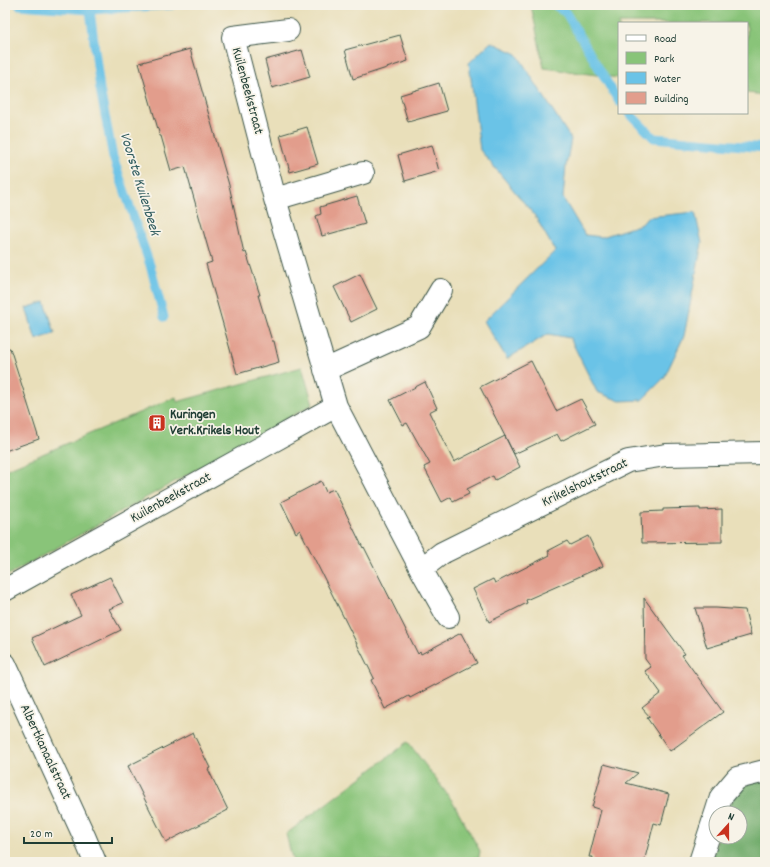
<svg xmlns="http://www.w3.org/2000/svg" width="770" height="867" font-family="Dekko,sans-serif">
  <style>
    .green { fill: #89c479; stroke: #548056 }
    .forest { fill: #6eaa69; stroke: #46744e }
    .water { fill: #6ac3e7; stroke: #44808e }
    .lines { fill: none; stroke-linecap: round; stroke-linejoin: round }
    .stream { stroke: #6ac3e7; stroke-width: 9 }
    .building { fill: #e29d8c }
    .minor-casing { stroke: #3d5548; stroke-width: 24 }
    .minor { stroke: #fff; stroke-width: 22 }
    .labels { text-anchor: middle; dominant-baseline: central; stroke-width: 3.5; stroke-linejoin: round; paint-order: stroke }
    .street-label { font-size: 14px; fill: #1f3d34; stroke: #f7f3e8 }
    .poi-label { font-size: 14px; font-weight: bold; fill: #1f3d34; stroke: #f7f3e8; text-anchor: start }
    .water-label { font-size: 15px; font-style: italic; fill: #325e61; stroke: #f7f3e8 }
  </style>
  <rect width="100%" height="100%" fill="#f7f3e8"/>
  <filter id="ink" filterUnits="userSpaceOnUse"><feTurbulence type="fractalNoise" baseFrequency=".025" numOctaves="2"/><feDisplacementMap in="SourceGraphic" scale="8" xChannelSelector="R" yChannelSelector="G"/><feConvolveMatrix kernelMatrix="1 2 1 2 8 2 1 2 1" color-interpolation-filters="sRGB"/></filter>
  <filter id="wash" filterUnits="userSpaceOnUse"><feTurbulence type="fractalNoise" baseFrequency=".012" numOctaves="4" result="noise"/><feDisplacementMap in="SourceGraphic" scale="16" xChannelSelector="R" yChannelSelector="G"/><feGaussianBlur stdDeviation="0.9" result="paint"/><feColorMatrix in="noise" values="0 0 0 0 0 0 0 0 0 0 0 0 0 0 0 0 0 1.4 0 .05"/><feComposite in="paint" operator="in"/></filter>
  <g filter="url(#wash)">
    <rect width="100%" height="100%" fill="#e9dfba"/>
    <!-- green -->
    <path class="green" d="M531,5H765V95L747,93V23H619V78L544,68Z
      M302,367L313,404L10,574L5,576V470L176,397L177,402Z
      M408,742L453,802L480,851L478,862H293L286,834Z"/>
    <!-- forest -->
    <path class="forest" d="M765,774V862H711L718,837H740V813H727C735,789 742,785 765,774Z"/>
    <!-- water -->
    <path class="water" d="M491,42L517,54L571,139L566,166L563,198L585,235L602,237L642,224L648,217L695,212L702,243L684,336L664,378L642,400L620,401L597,392L570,338L548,334L507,359L484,321L555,251L535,216L480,150L469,63Z
      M45,302L55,333L36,340L26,308Z"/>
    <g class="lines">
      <!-- stream -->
      <path class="stream" d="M19,5L90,10L172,5
        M555,5L566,13L619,102
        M90,10L100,89L113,157L150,265L164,317
        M629,113L654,138L765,148"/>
    </g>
    <g id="blocks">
      <!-- building -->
      <path class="building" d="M400,35L408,61L353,79L345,50Z
        M190,49L229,185L244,253L246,252L260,295H258L272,341H274L279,362L237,374L206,264L212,262L185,167L171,171L161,136H160L139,63Z
        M302,50L310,77L272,88L265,60Z
        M439,83L447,111L408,122L400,95Z
        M307,127L318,164L290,172L280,135Z
        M432,145L439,171L405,181L398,155Z
        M357,196L365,224L322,236L316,216L321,214L320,207Z
        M360,274L377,309L351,322L334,287Z
        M10,348L39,439L5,451V349Z
        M531,361L556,411L581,399L595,424L561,441L557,434L514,454L480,387Z
        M425,382L437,408L429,412L454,462L505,436L520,467L495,480L493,476L467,489L469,494L453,502L451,497L442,502L424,467L430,464L407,423L403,425L390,400Z
        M321,481L326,492L334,489L363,548L364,547L418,654L420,652L421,654L461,633L477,663L410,698L409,696L385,709L371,680L374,678L300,530L296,533L281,502Z
        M700,508V510L722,509V542L642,543L641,512L663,511V509Z
        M588,536L603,566L526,600L527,603L489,622L473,589L493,579L495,583L550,555L548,551L567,541L570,545Z
        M110,577L123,603L109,609L121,630L45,667L32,638L81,615L71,595Z
        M644,598L685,654L682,655L723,712L670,751L647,718L650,717L642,708L661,693L645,671L651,667L645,659Z
        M695,608H716L745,610L751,635L707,648Z
        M193,733L210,768L208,769L228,810L166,842L128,766Z
        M604,764L638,773L626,783L669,794L661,825L654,823L644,862H592L593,857H589L601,810L592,807Z"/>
    </g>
  </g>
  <g filter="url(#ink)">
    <use href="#blocks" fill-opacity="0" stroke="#3d5548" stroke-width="1"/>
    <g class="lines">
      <defs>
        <path id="minor" d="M288,30L233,37L275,199L336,406L421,569L448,617
          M275,199L363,173
          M325,370L419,327L441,290
          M421,569L442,553L628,461L666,455L765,453
          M5,590L336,406
          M5,664L84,836L95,862
          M716,813L721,797L737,778L765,771
          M700,862L716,813"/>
      </defs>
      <!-- minor casing -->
      <use href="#minor" class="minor-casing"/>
      <!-- minor -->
      <use href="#minor" class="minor"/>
    </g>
  </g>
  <!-- icons -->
  <defs>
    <symbol id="building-square" viewBox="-11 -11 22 22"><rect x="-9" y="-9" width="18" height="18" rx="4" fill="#c8321e" stroke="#f7f3e8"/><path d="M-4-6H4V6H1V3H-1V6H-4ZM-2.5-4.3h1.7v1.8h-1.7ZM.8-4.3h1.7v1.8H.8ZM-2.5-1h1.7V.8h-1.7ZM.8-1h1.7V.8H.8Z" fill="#fff"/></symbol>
  </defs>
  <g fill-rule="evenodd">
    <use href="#building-square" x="147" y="413" width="20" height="20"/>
  </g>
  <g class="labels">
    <!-- street labels -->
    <g class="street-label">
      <text transform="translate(247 91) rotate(75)">Kuilenbeekstraat</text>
      <text transform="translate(585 483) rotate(-26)">Krikelshoutstraat</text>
      <text transform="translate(171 498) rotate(-29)">Kuilenbeekstraat</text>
      <text transform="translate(45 752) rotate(65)">Albertkanaalstraat</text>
    </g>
    <!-- poi labels -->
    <g class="poi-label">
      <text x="170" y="415">Kuringen<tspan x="170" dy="16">Verk.Krikels Hout</tspan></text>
    </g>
    <!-- water labels -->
    <g class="water-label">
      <text transform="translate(139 184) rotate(73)">Voorste Kuilenbeek</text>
    </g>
  </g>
  <!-- margin -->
  <rect width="770" height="867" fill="none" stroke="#f7f3e8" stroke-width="20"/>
  <!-- legend -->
  <rect x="618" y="22" width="130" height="92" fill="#f7f3e8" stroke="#a1aaa0"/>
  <rect x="626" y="35" width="20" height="6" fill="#ffffff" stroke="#a1aaa0"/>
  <text x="654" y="42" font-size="12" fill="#1f3d34">Road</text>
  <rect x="626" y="52" width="20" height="12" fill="#89c479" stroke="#a1aaa0"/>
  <text x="654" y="62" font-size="12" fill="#1f3d34">Park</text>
  <rect x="626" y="72" width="20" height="12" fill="#6ac3e7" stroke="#a1aaa0"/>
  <text x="654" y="82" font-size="12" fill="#1f3d34">Water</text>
  <rect x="626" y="92" width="20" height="12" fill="#e29d8c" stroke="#a1aaa0"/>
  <text x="654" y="102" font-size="12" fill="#1f3d34">Building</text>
  <!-- north arrow -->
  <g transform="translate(728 825) rotate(21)"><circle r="19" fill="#f7f3e8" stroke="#a1aaa0"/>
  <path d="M0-3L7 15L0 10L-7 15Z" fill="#c8321e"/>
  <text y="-6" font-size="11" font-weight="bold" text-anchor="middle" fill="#1f3d34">N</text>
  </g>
  <!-- scale -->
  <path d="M24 837v6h88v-6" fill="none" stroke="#1f3d34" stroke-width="2"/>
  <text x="30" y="837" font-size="12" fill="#1f3d34" stroke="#f7f3e8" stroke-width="3" paint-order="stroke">20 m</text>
</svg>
